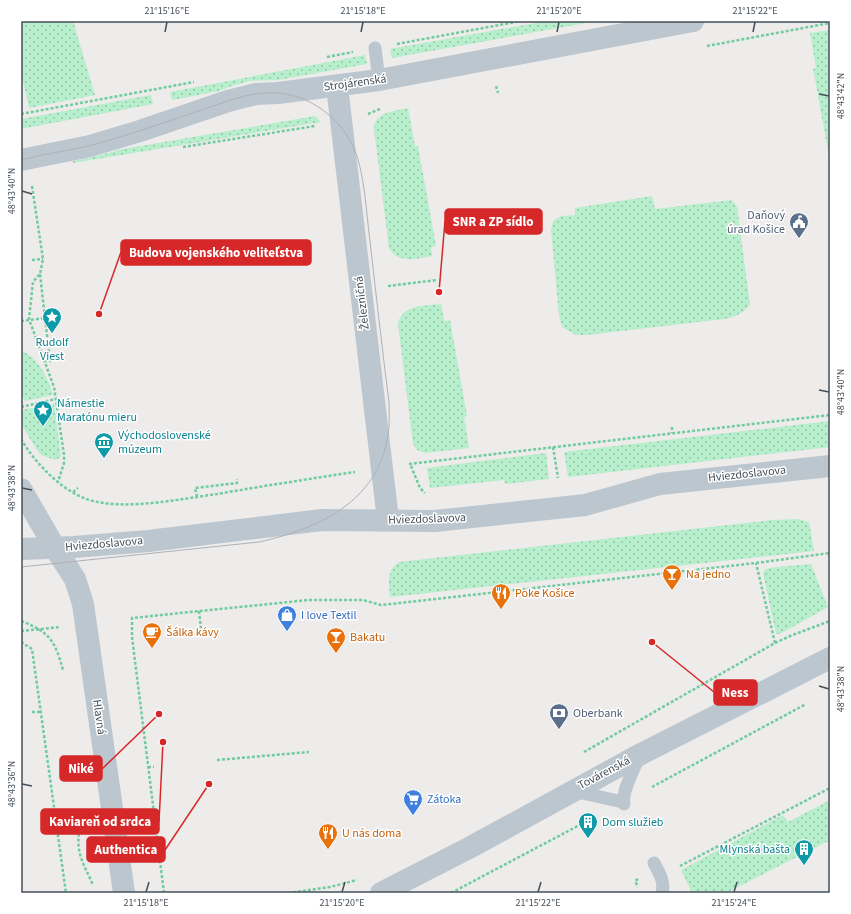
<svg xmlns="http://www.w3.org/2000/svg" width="851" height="914" font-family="'Source Sans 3',sans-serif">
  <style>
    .green { fill: url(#green-dots) }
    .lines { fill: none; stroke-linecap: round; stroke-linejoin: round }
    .path { stroke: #6fcc9e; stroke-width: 2.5; stroke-dasharray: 3 2; stroke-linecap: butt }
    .service { stroke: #bcc6ce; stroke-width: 13 }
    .minor { stroke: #bcc6ce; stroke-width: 22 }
    .tertiary { stroke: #bcc6ce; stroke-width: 22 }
    .tram { stroke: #adb1b6; stroke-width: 1 }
    .ticks { fill: none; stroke: #444f59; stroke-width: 1.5 }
    .labels { text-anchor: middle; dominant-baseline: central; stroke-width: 3; stroke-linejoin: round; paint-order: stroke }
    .street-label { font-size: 12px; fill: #444f59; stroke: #fff }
    .service-label { font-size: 12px; fill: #4e5e75; stroke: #fff; text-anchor: end }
    .culture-label { font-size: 12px; fill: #0d838f; stroke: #fff; text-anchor: start }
    .food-label { font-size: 12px; fill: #c56008; stroke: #fff; text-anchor: start }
    .shop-label { font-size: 12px; fill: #366cbe; stroke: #fff; text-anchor: start }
    .leader { fill: none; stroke: #d62828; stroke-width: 1.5 }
    .callout-dot { fill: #d62828; stroke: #fff; stroke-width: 1.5 }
    .callout { fill: #d62828; stroke: #d62828; stroke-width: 1.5 }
    .callout-label { font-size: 13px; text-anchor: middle; font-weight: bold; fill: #fff }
    .neatline { fill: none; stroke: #444f59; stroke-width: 1.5 }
    .ticks-label { font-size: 10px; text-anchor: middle; fill: #444f59 }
  </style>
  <defs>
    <pattern id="green-dots" width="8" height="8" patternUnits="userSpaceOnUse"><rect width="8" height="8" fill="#b7eecc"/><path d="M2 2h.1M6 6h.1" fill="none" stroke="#96c3a9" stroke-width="1.8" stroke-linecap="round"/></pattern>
  </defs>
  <rect width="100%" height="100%" fill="#eeebeb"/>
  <!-- green -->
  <path class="green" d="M21,21H73L95,95L29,108L21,72Z
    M547,21H597L392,58L390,49Z
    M830,30V162L813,68H816L810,33Z
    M365,55L367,64L278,80L249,81L229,87L219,91L172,100L170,92Z
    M151,95L153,104L21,129V119Z
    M408,108L415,146H418L436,246L431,247L432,256C417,259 398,264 389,248L374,129C374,112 395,111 408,108Z
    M315,116L321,122L73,163V161L93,157L123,149Z
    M652,196L655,209L732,200L737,207L750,305C742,314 735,317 724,319L587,335H576L562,327L559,315L551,230L553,221L561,216L575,215V208Z
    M441,304L444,321L450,320L467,416L464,417L469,448L425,453L417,450L413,444L398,324C401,304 426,306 441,304Z
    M21,351C37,355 49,380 53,395L25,401L21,394Z
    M54,404L61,456L60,458L55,460L41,455L37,450L21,424V410Z
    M830,421V447L568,477L564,452Z
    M546,453L549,479L505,484L504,480L430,488L427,468Z
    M797,519L809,522L814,551L390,597C389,584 386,570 399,562L773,520Z
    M811,564L828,607L780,634H776L763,573L765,570L768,568Z
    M830,800V840L726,893H692L681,870L783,815L788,822Z"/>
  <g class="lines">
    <!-- path -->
    <path class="path" d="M397,44L521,21
      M707,46L830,23
      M327,57L353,52
      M496,86L498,93
      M21,114L194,82
      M368,114L380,109
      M183,147L315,126
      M32,186L43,259L40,274L33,282L29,319L54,387L64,455V463L58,482
      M32,260L43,259
      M388,286L437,280
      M21,321L45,318L40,274
      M44,361H50L45,318H50
      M21,407L56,399
      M672,427V433
      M21,439C35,463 64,494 93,501C130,510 179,499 217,494C263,486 309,479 355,472
      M553,447L558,478
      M409,464L830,415
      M411,466L420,488L425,493
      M73,492L78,488
      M197,497L195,488L237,483V479
      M199,611L201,629
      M21,621C50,632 55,641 63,670
      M21,631L60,627
      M21,642L32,649L66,893
      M775,643L790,636L830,621
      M32,712H41
      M584,752L775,643L756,563
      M217,760L309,752
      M148,767H154
      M652,787L806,704
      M83,814C82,820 80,826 79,833C76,855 85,866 93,885
      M680,866L830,788
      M638,879L635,881L638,887
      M164,893L132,637V618L308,600H363L381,605L391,604L756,563L830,553
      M288,893L330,887L357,880
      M451,893L591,819"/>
    <!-- service -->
    <path class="service" d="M375,48L379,80
      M573,791L623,802
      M624,804C621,792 635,767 640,755
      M654,863C659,873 665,881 662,893"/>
    <!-- minor -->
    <path class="minor" d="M337,86L388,520
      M21,160L90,146L140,131L228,101L256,94L278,93L379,80L693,21
      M55,548L75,579L83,604L124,893"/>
    <!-- tertiary -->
    <path class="tertiary" d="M21,489L55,548
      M21,549L74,547L148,541L322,520L435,521L585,505L660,484L830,466
      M381,893L469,848L641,754L830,658"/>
    <!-- tram -->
    <path class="tram" d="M21,160C43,154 66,151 88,146C105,142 123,136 139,131C163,123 187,115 210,107C229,101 247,93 268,93C304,91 337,114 353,146C365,172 366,212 370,241C376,294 382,348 389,402C389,413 390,424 388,435C378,502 318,529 259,542L21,567"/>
  </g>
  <!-- ticks -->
  <path class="ticks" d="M165,32L167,22M361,32L363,22M557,32L559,22M753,32L755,22M819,94L829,96M22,191L32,194M819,390L829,392M22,488L32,490M819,686L829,689M22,784L32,786M146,892L149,882M342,892L345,882M538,892L541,882M734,892L737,882"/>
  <!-- icons -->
  <defs>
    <symbol id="civic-pin" viewBox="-11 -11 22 30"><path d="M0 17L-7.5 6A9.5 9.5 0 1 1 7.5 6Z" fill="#5c6f8a" stroke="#fff"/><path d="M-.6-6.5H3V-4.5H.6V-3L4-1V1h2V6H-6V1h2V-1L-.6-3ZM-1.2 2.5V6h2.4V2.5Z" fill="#fff"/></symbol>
    <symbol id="sight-pin" viewBox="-11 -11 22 30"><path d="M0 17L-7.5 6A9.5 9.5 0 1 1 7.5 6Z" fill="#0f9aa8" stroke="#fff"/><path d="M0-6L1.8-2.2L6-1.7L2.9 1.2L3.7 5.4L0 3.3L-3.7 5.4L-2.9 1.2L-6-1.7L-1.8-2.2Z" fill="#fff"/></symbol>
    <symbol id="museum-pin" viewBox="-11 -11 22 30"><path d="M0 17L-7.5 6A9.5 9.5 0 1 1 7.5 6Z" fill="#0f9aa8" stroke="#fff"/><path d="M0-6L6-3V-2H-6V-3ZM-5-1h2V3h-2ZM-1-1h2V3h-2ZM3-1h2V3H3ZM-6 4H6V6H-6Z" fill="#fff"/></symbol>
    <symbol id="bar-pin" viewBox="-11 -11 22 30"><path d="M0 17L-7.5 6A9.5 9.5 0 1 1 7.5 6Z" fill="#e8710a" stroke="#fff"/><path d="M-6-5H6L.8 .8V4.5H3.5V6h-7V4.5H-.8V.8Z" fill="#fff"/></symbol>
    <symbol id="restaurant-pin" viewBox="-11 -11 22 30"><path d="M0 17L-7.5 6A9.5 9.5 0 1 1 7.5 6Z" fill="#e8710a" stroke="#fff"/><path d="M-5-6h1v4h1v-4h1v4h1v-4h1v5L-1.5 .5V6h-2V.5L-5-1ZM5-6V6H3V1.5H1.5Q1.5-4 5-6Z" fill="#fff"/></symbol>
    <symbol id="shop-pin" viewBox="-11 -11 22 30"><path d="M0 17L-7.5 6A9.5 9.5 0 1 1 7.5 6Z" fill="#3f7fe0" stroke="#fff"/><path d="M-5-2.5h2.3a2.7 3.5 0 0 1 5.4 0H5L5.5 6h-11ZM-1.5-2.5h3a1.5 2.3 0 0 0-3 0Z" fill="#fff"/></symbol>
    <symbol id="cafe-pin" viewBox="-11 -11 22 30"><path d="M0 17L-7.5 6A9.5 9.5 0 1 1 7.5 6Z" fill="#e8710a" stroke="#fff"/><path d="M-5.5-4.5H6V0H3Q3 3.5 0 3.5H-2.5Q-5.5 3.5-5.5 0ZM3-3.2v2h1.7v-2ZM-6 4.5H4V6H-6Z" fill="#fff"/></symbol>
    <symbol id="bank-pin" viewBox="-11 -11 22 30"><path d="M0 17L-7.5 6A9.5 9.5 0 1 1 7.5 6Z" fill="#5c6f8a" stroke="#fff"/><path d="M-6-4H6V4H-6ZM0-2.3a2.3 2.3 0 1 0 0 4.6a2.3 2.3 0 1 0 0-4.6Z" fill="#fff"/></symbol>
    <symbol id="supermarket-pin" viewBox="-11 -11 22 30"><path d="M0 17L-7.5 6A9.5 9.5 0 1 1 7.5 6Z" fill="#3f7fe0" stroke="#fff"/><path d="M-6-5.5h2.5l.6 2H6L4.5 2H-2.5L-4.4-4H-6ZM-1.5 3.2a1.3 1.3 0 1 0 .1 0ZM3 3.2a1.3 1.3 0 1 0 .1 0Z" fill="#fff"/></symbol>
    <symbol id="building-pin" viewBox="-11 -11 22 30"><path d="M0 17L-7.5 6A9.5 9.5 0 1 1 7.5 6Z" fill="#0f9aa8" stroke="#fff"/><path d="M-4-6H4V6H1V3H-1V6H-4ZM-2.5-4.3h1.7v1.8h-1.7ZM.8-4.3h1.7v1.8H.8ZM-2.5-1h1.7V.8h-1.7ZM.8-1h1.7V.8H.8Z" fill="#fff"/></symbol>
  </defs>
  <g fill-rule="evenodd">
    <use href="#civic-pin" x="788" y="211" width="22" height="30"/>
    <use href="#sight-pin" x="41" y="306" width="22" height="30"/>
    <use href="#sight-pin" x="32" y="399" width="22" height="30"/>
    <use href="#museum-pin" x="93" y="431" width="22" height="30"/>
    <use href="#bar-pin" x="661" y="563" width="22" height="30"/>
    <use href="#restaurant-pin" x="490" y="582" width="22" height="30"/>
    <use href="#shop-pin" x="276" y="604" width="22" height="30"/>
    <use href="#cafe-pin" x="141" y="621" width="22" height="30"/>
    <use href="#bar-pin" x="325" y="626" width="22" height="30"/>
    <use href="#bank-pin" x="548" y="702" width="22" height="30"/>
    <use href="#supermarket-pin" x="402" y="788" width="22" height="30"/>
    <use href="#building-pin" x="577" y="811" width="22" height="30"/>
    <use href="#restaurant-pin" x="317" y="822" width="22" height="30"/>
    <use href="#building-pin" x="793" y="838" width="22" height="30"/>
  </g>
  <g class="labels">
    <!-- street labels -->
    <g class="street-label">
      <text transform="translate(355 83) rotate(-8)">Strojárenská</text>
      <text transform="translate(362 303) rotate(-97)">Železničná</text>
      <text transform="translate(747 474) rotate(-6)">Hviezdoslavova</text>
      <text transform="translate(427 519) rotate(-2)">Hviezdoslavova</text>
      <text transform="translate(104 544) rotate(-5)">Hviezdoslavova</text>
      <text transform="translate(99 717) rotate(82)">Hlavná</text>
      <text transform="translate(604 773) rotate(-28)">Továrenská</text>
    </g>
    <!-- service labels -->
    <g class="service-label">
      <text x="785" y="215">Daňový<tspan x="785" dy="14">úrad Košice</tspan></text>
      <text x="573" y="713" text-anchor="start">Oberbank</text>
    </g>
    <!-- culture labels -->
    <g class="culture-label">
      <text x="52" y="342" text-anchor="middle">Rudolf<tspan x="52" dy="14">Viest</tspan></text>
      <text x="57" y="403">Námestie<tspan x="57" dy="14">Maratónu mieru</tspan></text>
      <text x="118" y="435">Východoslovenské<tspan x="118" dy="14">múzeum</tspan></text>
      <text x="602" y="822">Dom služieb</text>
      <text x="790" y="849" text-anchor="end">Mlynská bašta</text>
    </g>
    <!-- food labels -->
    <g class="food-label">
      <text x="686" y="574">Na jedno</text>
      <text x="515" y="593">Poke Košice</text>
      <text x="166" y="632">Šálka kávy</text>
      <text x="350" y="637">Bakatu</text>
      <text x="342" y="833">U nás doma</text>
    </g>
    <!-- shop labels -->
    <g class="shop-label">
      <text x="301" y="615">I love Textil</text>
      <text x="427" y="799">Zátoka</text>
    </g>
  </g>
  <!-- callouts -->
  <path class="leader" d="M439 292L445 221M99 314L121 252M652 642L714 692M159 714L102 769M163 742L159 822M209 784L165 850"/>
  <g class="callout-dot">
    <circle cx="439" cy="292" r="4"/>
    <circle cx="99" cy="314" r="4"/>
    <circle cx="652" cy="642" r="4"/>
    <circle cx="159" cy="714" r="4"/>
    <circle cx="163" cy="742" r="4"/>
    <circle cx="209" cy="784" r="4"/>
  </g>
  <g class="callout">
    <rect x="445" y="209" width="97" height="25" rx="4"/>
    <rect x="121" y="240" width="190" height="25" rx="4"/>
    <rect x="714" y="680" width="43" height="25" rx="4"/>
    <rect x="60" y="756" width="42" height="25" rx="4"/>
    <rect x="41" y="809" width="118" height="25" rx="4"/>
    <rect x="87" y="837" width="78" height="25" rx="4"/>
  </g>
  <g class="callout-label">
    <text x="493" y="226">SNR a ZP sídlo</text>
    <text x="216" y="257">Budova vojenského veliteľstva</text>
    <text x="735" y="697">Ness</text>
    <text x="81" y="773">Niké</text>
    <text x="100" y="826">Kaviareň od srdca</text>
    <text x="126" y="854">Authentica</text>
  </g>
  <!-- border -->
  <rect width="851" height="914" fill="none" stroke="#ffffff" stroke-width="44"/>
  <rect x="22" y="22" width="807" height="870" class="neatline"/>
  <g class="ticks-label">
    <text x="167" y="14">21°15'16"E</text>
    <text x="363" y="14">21°15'18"E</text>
    <text x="559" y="14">21°15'20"E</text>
    <text x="755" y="14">21°15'22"E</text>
    <text transform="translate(840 96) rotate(-90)" y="4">48°43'42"N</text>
    <text transform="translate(11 191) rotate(-90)" y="4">48°43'40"N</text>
    <text transform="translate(840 392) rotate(-90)" y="4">48°43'40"N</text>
    <text transform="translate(11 488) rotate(-90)" y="4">48°43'38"N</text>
    <text transform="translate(840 689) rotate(-90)" y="4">48°43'38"N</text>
    <text transform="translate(11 784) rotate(-90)" y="4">48°43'36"N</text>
    <text x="146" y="906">21°15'18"E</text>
    <text x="342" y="906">21°15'20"E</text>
    <text x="538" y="906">21°15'22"E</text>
    <text x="734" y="906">21°15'24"E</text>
  </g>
</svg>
